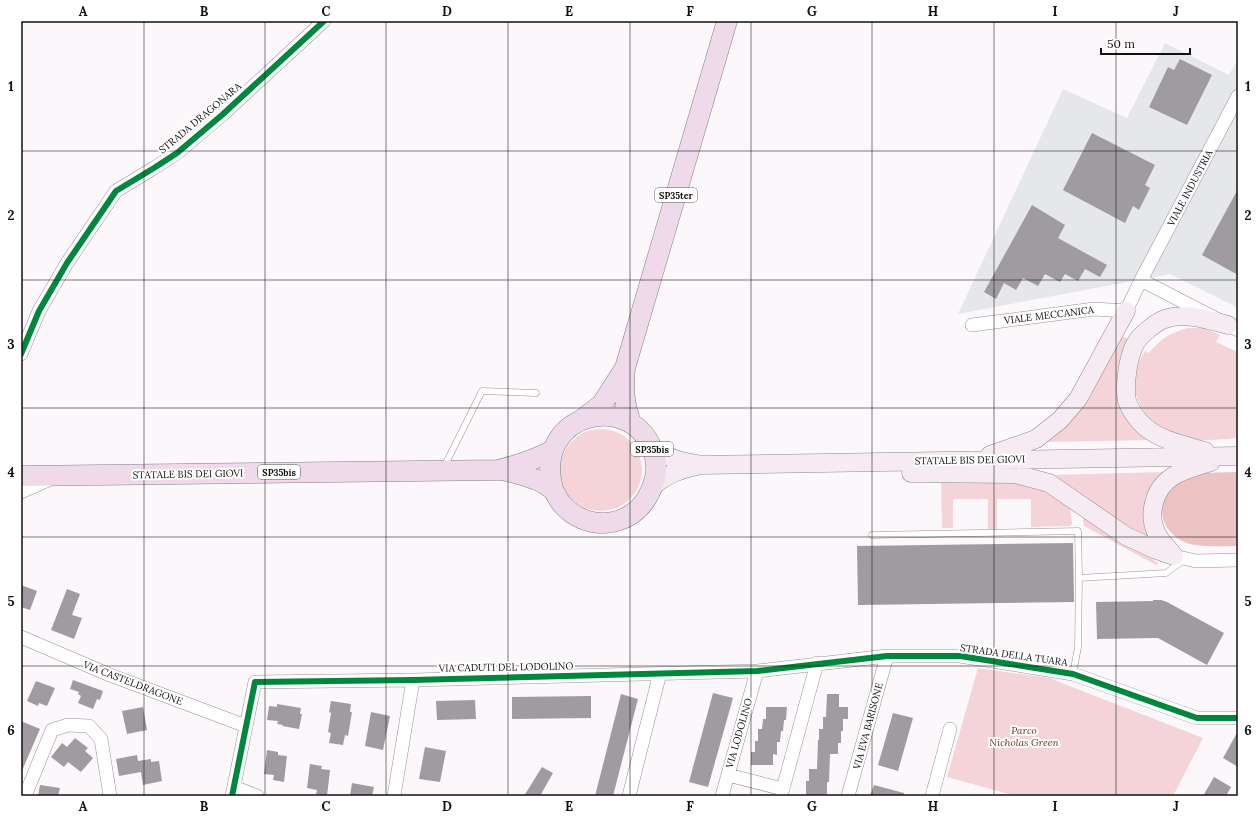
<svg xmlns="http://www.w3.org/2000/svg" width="1259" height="817" font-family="Lora,serif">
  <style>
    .industrial { fill: #e6e7eb }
    .green { fill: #f4d4d8 }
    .forest { fill: #edc2c3 }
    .building { fill: #a09ba0 }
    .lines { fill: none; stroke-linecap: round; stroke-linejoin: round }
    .service-casing { stroke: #969496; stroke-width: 7 }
    .minor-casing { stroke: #969496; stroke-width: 14 }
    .secondary-casing { stroke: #8d8b8c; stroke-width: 19 }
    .primary-casing { stroke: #848183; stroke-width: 21 }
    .service { stroke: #fffefe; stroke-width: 6 }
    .minor { stroke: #fffefe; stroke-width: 13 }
    .secondary { stroke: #f6ebf2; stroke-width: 18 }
    .primary { stroke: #eedae9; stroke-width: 20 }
    .cycleway-casing { stroke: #fff; stroke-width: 8 }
    .cycleway { stroke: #00873e; stroke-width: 6 }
    .grid { fill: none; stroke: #101010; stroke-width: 1; stroke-opacity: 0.55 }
    .labels { text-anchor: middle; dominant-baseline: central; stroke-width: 4; stroke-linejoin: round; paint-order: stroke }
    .shield { fill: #fff; stroke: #585858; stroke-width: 1 }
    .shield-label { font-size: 9px; font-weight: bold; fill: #101010 }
    .street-label { font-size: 10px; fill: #101010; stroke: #fff }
    .park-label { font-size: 10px; font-style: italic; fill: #702f19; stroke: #fff }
    .neatline { fill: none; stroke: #101010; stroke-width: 1.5 }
    .grid-label { font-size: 13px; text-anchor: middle; font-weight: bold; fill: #101010 }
  </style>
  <rect width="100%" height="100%" fill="#fcf7fb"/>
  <!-- industrial -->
  <path class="industrial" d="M1165,43L1229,75L1238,59V308L1170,274L958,314L1063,89L1127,118Z"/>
  <!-- green -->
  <path class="green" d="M1188,328H1205L1220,335L1216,342L1238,352V438C1221,439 1199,442 1183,439C1172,438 1163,432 1156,425C1133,403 1127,379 1145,351L1149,353C1162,338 1168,334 1188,328Z
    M1121,336L1125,337L1128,340L1123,381L1149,440L1047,442H1046Z
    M560 470a41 41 0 1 1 82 0a41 41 0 1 1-82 0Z
    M1164,472L1158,483L1160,548L1051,475Z
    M1023,478L1070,505L1072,524L1070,526L1031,527V499H997V529H988V499H953V528H942L941,479Z
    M1084,516L1157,562L1158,564L1156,565L1084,526L1083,521Z
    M978,668L1049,678L1203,738L1173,796H1016L947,777Z"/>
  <!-- forest -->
  <path class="forest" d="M1238,472V546C1224,546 1209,547 1195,545C1174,542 1156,522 1164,500C1166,495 1168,491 1171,486L1201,473Z"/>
  <!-- building -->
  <path class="building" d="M1180,59L1212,75L1187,125L1149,107L1168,67L1174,70Z
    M1092,133L1155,165L1145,185L1150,188L1139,210L1133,206L1125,223L1063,190Z
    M1238,189V275L1202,255Z
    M1032,205L1065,225L1058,238L1107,265L1100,277L1085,269L1078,281L1065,274L1060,282L1045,274L1038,286L1023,278L1016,290L1004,283L996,299L984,292Z
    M1073,543L1074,602L858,605L857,546Z
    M21,585L37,591L30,610L21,607Z
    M67,589L80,594L72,615L82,618L74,639L51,630Z
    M1153,600H1161L1167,602L1224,633L1207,665L1158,638L1097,639L1096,602L1153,601Z
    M73,680L103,691L100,700L97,699L93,709L78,703L81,696L78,694L79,692L70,689Z
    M36,681L55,688L47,706L39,703L38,706L27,701Z
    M713,693L733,698L708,787L689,782Z
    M621,694L638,699L613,796H595Z
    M827,694H839V707H848V719H843V731H841V743H838V754H830L829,782H827V795L823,794V796H806V781H809V769H817L818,740H819V729H823V717H826Z
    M591,696V718L512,719V697Z
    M475,700L476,719L437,720L436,701Z
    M331,701L351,704L350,712H352L348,736L345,735L343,745L329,743L331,733L328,732L331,713L329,712Z
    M277,704L301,708L300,714H302L299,729L282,726L283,725L277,724L278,721L267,720L269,706L277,707Z
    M143,707L147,730L127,734L122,711Z
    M766,707H787L786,720H784L783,731H781L780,742H777V755L773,754V765H751V752H755V741H758V729H762L763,719H766Z
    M371,712L390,716L383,750L365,746Z
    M893,713L913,718L898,771L878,765Z
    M21,721L40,729L21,773Z
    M1238,731V767L1223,758Z
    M75,738L88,748L85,751L93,758L81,772L68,762L64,767L51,757L62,743L67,747Z
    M425,747L446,751L440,782L419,779Z
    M267,750L278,752V755L287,756L284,782L273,780L274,775L264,774Z
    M137,755L138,761L151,759V762L159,761L162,781L143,785L141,772L119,776L116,759Z
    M310,764L322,766L321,769L330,770L327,796L316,794L317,790L307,788Z
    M542,767L553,773L540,796H524Z
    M1214,777L1231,787L1226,796H1203Z
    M352,783L374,787L372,796H350Z
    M40,785L60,788L58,796H38Z
    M874,785L904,793V796H870Z"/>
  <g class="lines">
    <defs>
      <path id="service" d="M444,467L482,391L536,393
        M872,535L1078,531L1079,578L1078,647L1073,674
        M1079,578L1166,573L1185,559"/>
      <path id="minor" d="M1141,280L1238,330
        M972,325L1094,309L1126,311L1141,280L1238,96
        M21,354L39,311L67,263L116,191L154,168L177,153L222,115L324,21
        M21,492L48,480
        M1174,556L1196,561L1238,560
        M21,637L110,675L246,726
        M728,775L783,789
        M234,787L257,796
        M25,796L52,730L68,725L89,726L101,739L110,796
        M232,796L255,682L413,680L757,671L887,656H960L1073,674L1197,718H1238
        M394,796L413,680
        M629,796L660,673
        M722,796L757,671
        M781,796L817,663
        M848,796L887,656
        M932,796L950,729"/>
      <path id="secondary" d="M652,447C669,459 682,462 702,465L1238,456
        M1205,451C1184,445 1161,441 1144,426C1137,420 1130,409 1127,401C1124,385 1128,358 1135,344C1140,335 1156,322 1165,319C1185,312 1208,320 1228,325
        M990,455L1036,439L1060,420L1078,399L1126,311
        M911,473L1015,474L1049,483L1126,536L1154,549L1174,556
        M654,485C668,474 679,470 697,466
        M1174,556C1169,549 1161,542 1157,534C1152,524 1151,514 1154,503C1161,474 1186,470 1211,462"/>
      <path id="primary" d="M581,420L602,404L625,368
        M631,423C624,403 623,390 625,368L727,21
        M501,470C517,473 539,478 552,489C556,493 558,500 562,504C572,516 589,524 605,523C625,522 642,510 650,492C656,480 658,467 654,454C634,389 532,411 553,489
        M21,476L498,470C518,465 535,460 553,450"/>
    </defs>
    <!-- service casing -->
    <use href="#service" class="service-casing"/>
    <!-- minor casing -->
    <use href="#minor" class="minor-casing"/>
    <!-- secondary casing -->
    <use href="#secondary" class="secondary-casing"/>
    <!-- primary casing -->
    <use href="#primary" class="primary-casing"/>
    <!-- service -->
    <use href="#service" class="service"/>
    <!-- minor -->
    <use href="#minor" class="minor"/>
    <!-- secondary -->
    <use href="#secondary" class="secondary"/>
    <!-- primary -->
    <use href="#primary" class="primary"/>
    <defs>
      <path id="cycleway" d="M21,354L39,311L67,263L116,191L154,168L177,153L222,115L324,21
        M232,796L255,682L413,680L757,671L887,656H960L1073,674L1197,718H1238"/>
    </defs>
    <!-- cycleway casing -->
    <use href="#cycleway" class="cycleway-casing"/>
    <!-- cycleway -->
    <use href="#cycleway" class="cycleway"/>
  </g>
  <!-- grid -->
  <path class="grid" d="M144,21V796M265,21V796M386,21V796M508,21V796M630,21V796M751,21V796M872,21V796M994,21V796M1116,21V796M21,151H1238M21,280H1238M21,408H1238M21,537H1238M21,666H1238"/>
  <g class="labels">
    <!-- shield labels -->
    <g class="shield">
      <rect x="655" y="188" width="42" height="14" rx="3"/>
      <rect x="631" y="442" width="42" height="14" rx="3"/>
      <rect x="258" y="465" width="42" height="14" rx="3"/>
    </g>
    <g class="shield-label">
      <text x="676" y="195">SP35ter</text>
      <text x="652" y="449">SP35bis</text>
      <text x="279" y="472">SP35bis</text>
    </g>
    <!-- street labels -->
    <g class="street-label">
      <text transform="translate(200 118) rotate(-40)">STRADA DRAGONARA</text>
      <text transform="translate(1190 188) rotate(-62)">VIALE INDUSTRIA</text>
      <text transform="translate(1049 315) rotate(-7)">VIALE MECCANICA</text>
      <text transform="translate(970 460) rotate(-1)">STATALE BIS DEI GIOVI</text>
      <text transform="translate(188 474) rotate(-1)">STATALE BIS DEI GIOVI</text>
      <text transform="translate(1014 655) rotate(8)">STRADA DELLA TUARA</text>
      <text transform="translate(506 667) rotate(-1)">VIA CADUTI DEL LODOLINO</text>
      <text transform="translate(133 683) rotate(21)">VIA CASTELDRAGONE</text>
      <text transform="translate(868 726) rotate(-75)">VIA EVA BARISONE</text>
      <text transform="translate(739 733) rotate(-74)">VIA LODOLINO</text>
    </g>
    <!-- park labels -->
    <g class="park-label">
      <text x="1024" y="730">Parco<tspan x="1024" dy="12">Nicholas Green</tspan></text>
    </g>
  </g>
  <!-- border -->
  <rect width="1259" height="817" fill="none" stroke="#ffffff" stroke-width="44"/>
  <!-- scale -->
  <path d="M1101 48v6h89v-6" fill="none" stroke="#101010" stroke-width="2"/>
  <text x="1107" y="48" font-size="12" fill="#101010" stroke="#ffffff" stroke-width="3" paint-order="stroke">50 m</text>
  <rect x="22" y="22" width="1215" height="773" class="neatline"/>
  <g class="grid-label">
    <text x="83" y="16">A</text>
    <text x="204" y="16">B</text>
    <text x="326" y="16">C</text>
    <text x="447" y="16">D</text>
    <text x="569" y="16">E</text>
    <text x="690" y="16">F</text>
    <text x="812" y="16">G</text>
    <text x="933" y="16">H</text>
    <text x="1055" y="16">I</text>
    <text x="1176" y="16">J</text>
    <text x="11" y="91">1</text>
    <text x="1248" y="91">1</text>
    <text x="11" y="220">2</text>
    <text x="1248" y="220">2</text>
    <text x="11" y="349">3</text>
    <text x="1248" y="349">3</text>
    <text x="11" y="477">4</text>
    <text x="1248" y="477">4</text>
    <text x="11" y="606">5</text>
    <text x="1248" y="606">5</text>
    <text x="11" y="735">6</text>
    <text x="1248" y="735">6</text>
    <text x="83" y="811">A</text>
    <text x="204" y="811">B</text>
    <text x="326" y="811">C</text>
    <text x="447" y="811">D</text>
    <text x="569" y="811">E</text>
    <text x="690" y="811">F</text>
    <text x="812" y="811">G</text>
    <text x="933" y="811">H</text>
    <text x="1055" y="811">I</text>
    <text x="1176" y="811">J</text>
  </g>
</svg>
